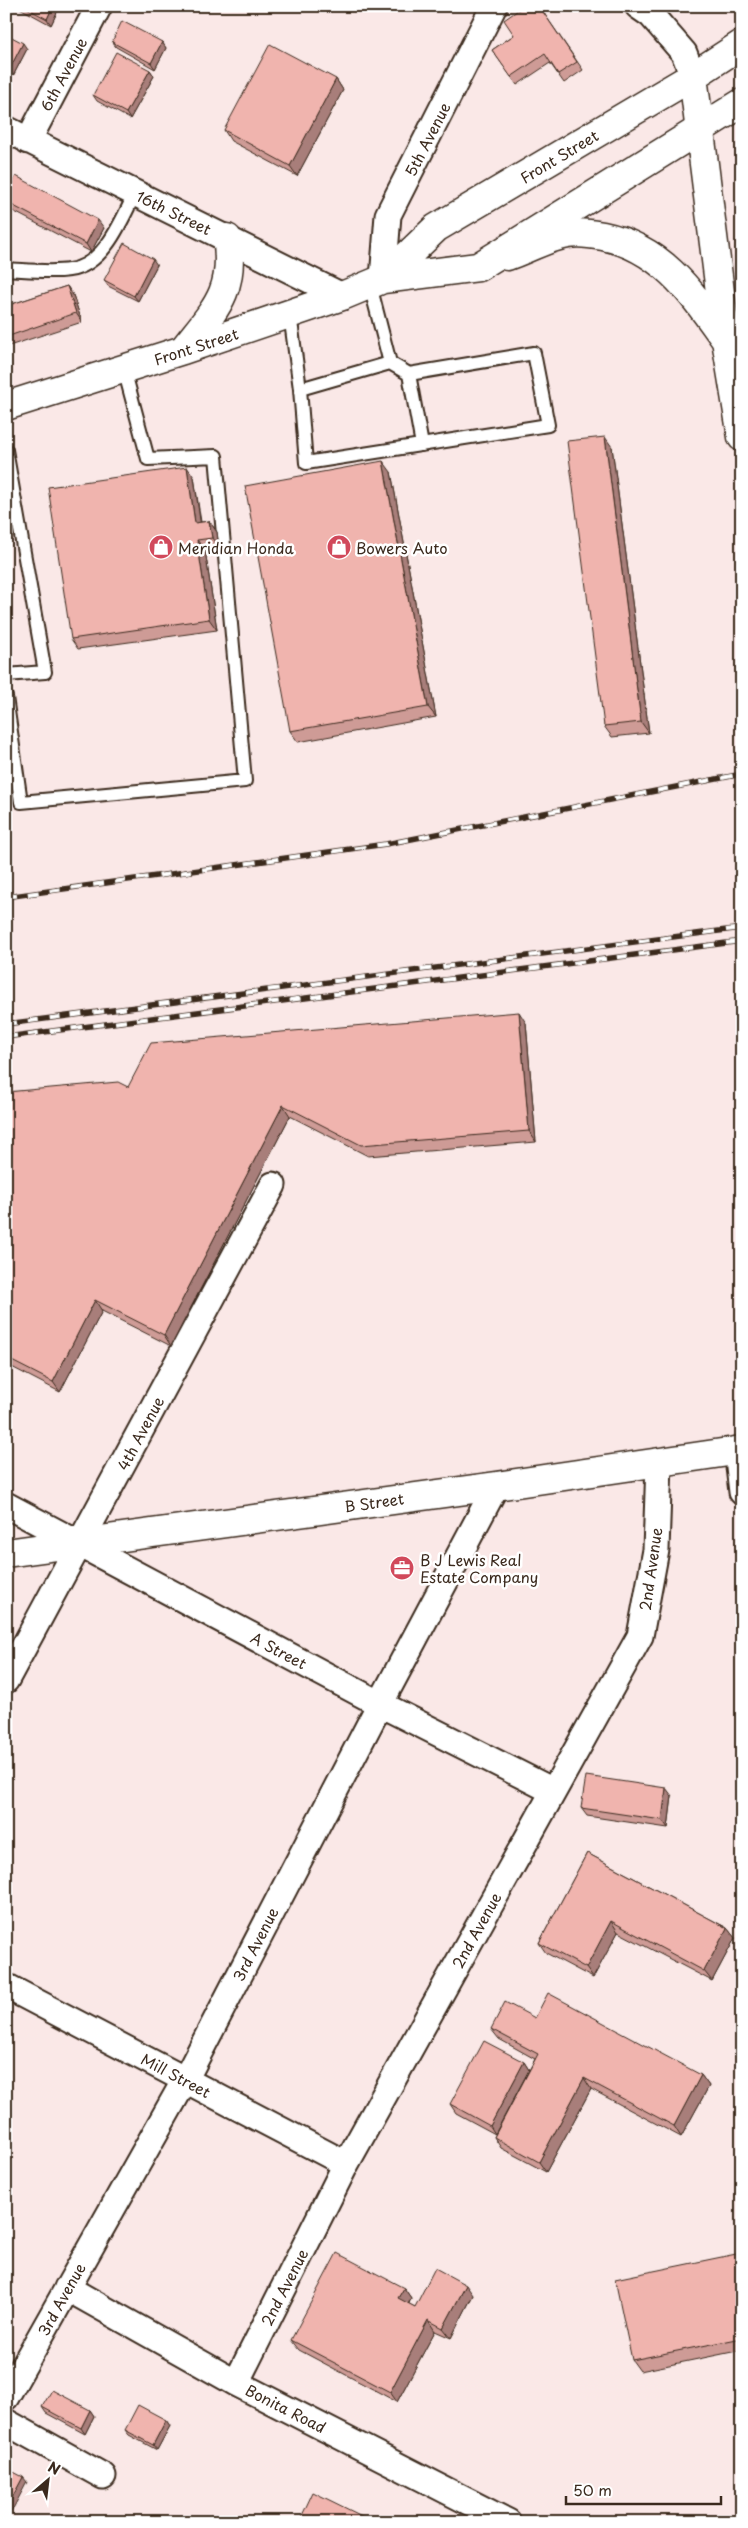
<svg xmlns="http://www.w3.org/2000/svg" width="748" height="2528" font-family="'Playpen Sans',sans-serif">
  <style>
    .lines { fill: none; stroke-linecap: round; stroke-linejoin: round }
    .lane-casing { stroke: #3b2a1e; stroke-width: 16 }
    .street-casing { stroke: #3b2a1e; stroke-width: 29 }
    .secondary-casing { stroke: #3b2a1e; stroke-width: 31 }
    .primary-casing { stroke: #3b2a1e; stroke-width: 31 }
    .lane { stroke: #fff; stroke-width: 12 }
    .street { stroke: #fff; stroke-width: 25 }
    .secondary { stroke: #fff; stroke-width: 28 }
    .primary { stroke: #fff; stroke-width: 28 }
    .rail-casing { stroke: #3b2a1e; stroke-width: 5.5 }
    .rail { stroke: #fff; stroke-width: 4; stroke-dasharray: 11; stroke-linecap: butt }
    .wall { fill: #ce9b96; stroke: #3b2a1e }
    .shaded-wall { fill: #a87e7a; stroke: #3b2a1e }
    .building { fill: #f0b4ae; stroke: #3b2a1e }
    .labels { text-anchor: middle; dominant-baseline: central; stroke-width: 5; stroke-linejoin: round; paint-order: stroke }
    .street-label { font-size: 15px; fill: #3b2a1e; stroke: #fff }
    .poi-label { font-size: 15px; fill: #3b2a1e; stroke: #fff; text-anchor: start }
  </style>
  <rect width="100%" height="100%" fill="#fae8e7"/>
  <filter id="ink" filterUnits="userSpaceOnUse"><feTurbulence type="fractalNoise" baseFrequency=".02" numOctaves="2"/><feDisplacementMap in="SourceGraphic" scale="10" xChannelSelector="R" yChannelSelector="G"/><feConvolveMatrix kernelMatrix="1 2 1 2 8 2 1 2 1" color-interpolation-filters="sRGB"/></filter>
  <g filter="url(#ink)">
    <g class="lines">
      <defs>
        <path id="lane" d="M6,269C27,270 49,273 69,270C104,266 122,220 135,193
          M290,314L300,389L390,363L370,285
          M409,374L422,445
          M300,389L306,463L548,425L534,353L409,374L390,363
          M6,450L45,672L6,675
          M6,697L21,802L245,781L216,456L148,459L124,369"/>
        <path id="street" d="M638,6L651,15L684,53L693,76
          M6,129L342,296
          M28,141L99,6
          M383,279L388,215L494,6
          M737,1450L742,1492
          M6,1505L380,1704L553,1791
          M6,1680L273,1185
          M6,1986L346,2164
          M67,2288L236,2383L508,2522
          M236,2383L346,2164L640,1636L656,1550L659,1463
          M6,2397L185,2080L380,1704L496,1486
          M6,2422L103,2476"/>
        <path id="secondary" d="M693,76L726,340L742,437
          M507,256C525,250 550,236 568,234C579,232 592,234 603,236C662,248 692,293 725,339
          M6,1553L496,1486L742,1450"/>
        <path id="primary" d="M383,279L436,228L693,76L742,44
          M183,350C214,310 236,292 227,238
          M6,406L183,350L342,296L383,279L478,267L742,103"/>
      </defs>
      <!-- lane casing -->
      <use href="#lane" class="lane-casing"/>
      <!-- street casing -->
      <use href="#street" class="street-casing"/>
      <!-- secondary casing -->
      <use href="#secondary" class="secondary-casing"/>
      <!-- primary casing -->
      <use href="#primary" class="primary-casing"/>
      <!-- lane -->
      <use href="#lane" class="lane"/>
      <!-- street -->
      <use href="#street" class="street"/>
      <!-- secondary -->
      <use href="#secondary" class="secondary"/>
      <!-- primary -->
      <use href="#primary" class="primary"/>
      <defs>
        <path id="rail" d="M6,897L386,844L742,774
          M6,1024L742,928
          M6,1037L742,941"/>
      </defs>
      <!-- rail casing -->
      <use href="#rail" class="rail-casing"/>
      <!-- rail -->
      <use href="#rail" class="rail"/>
    </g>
    <!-- wall -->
    <path class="wall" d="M16,6H60L51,25Z
      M539,6L583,70L564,83L550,63L517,85L492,50L514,35Z
      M6,34L27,49L13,76L6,72Z
      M112,42H162L166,48L155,69L116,47Z
      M150,70L154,76L130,119L97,101L93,95Z
      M336,79L343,90L297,176L231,141L224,130Z
      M6,195L104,228L91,252L9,209L6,204Z
      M157,265L138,301L108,286L104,280Z
      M67,286L73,295L82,322L6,347V306Z
      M612,447L649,733L612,737L604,726Z
      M391,472L436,717L298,742L290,731Z
      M194,477L201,522L209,521L217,532L219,548L205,550L217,630L78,649L71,639Z
      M526,1023L536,1142L368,1156L290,1116L171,1346L102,1311L60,1392L6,1364V1092L128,1087Z
      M672,1796L668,1828L587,1816L581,1808Z
      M587,1853L727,1928L735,1938L712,1981L618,1932L593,1978L546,1953L539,1943Z
      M535,2018L701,2075L709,2086L681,2137L591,2089L546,2172L501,2148L494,2137L535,2059L499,2039L491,2029Z
      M524,2062L529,2070L495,2134L456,2113L450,2104Z
      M741,2253L742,2254V2350L640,2371L632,2360Z
      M404,2288L411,2298L409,2304L415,2307L473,2295L451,2338L435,2331L397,2402L299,2350L291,2340Z
      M42,2407L90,2410L94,2416L85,2434L46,2413Z
      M166,2420L170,2426L157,2450L129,2435L125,2430Z"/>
    <!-- shaded-wall -->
    <path class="shaded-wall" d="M53,6H60L51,25L47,19Z
      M162,42L166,48L155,69L151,63Z
      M23,43L27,49L13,76L9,70Z
      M150,70L154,76L130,119L126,113Z
      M336,79L343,90L297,176L290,166Z
      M98,220L104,228L91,252L86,244Z
      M153,259L157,265L138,301L134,296Z
      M67,286L73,295L82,322L76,313Z
      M605,437L612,447L649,733L641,722Z
      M383,461L391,472L436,717L428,707Z
      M187,467L194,477L202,534L195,523Z
      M209,521L217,532L219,548L212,538Z
      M197,540L205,550L217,630L209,619Z
      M519,1012L526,1023L536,1142L529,1131Z
      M283,1105L290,1116L171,1346L164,1335Z
      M95,1300L102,1311L60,1392L53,1382Z
      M666,1788L672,1796L668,1828L662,1820Z
      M611,1921L618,1932L593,1978L586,1968Z
      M727,1928L735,1938L712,1981L704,1971Z
      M524,2062L529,2070L495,2134L490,2126Z
      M701,2075L709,2086L681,2137L674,2126Z
      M584,2078L591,2089L546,2172L539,2162Z
      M466,2285L473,2295L451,2338L443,2328Z
      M404,2288L411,2298L406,2309L398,2298Z
      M428,2320L435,2331L397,2402L390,2392Z
      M90,2410L94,2416L85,2434L81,2428Z
      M166,2420L170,2426L157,2450L153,2445Z
      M23,2477L27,2482L7,2520L6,2519V2509Z"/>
    <!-- building -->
    <path class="building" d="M23,6H53L47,19Z
      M524,6H539L577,62L558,74L545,54L511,77L492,50L514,35L504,20Z
      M122,21L162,42L151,63L112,42Z
      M6,34L23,43L9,70L6,68Z
      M270,44L336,79L290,166L224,130Z
      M116,52L150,70L126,113L93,95Z
      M16,176L98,220L86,244L6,202V195Z
      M124,243L153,259L134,296L104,280Z
      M67,286L76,313L6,337V306Z
      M605,437L641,722L604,726L567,441Z
      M383,461L428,707L290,731L245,486Z
      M187,467L195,523L209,521L212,538L197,540L209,619L71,639L48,487Z
      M519,1012L529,1131L361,1145L283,1105L164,1335L95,1300L53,1382L6,1358V1092L118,1082L128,1087L151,1043Z
      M586,1776L666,1788L662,1820L581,1808Z
      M587,1853L727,1928L704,1971L611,1921L586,1968L539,1943Z
      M548,1993L701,2075L674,2126L584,2078L539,2162L494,2137L538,2054L491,2029L505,2002L535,2018Z
      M484,2041L524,2062L490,2126L450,2104Z
      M337,2253L404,2288L398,2298L415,2307L435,2268L466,2285L443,2328L428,2320L390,2392L291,2340Z
      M741,2253L742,2258V2338L632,2360L615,2279Z
      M52,2390L90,2410L81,2428L42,2407Z
      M138,2405L166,2420L153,2445L125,2430Z
      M6,2468L23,2477L6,2509Z
      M313,2492L374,2522H299Z"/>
  </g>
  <!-- icons -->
  <defs>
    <symbol id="shop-disc" viewBox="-11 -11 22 22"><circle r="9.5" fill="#d1495b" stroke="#fff"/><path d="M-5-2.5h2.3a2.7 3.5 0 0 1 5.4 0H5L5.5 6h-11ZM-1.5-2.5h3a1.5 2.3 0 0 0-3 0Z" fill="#fff"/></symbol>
    <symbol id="office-disc" viewBox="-11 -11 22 22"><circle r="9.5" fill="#d1495b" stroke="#fff"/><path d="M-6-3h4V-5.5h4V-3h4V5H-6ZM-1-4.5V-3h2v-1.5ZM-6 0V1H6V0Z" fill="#fff"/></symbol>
  </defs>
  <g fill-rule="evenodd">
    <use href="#shop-disc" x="147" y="533" width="28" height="28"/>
    <use href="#shop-disc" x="325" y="533" width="28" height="28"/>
    <use href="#office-disc" x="388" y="1554" width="28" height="28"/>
  </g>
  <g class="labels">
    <!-- street labels -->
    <g class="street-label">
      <text transform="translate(63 74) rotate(-62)">6th Avenue</text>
      <text transform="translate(427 139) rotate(-63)">5th Avenue</text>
      <text transform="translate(559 156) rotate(-31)">Front Street</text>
      <text transform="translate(174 212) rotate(26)">16th Street</text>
      <text transform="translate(196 346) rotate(-18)">Front Street</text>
      <text transform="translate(140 1433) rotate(-62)">4th Avenue</text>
      <text transform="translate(374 1502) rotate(-8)">B Street</text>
      <text transform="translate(650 1569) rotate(-82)">2nd Avenue</text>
      <text transform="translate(279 1650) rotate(28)">A Street</text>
      <text transform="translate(476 1930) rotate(-61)">2nd Avenue</text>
      <text transform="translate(255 1944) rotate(-63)">3rd Avenue</text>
      <text transform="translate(176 2075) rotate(28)">Mill Street</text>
      <text transform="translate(284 2287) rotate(-63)">2nd Avenue</text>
      <text transform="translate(61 2299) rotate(-61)">3rd Avenue</text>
      <text transform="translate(286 2408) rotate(27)">Bonita Road</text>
    </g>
    <!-- poi labels -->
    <g class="poi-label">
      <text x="178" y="547">Meridian Honda</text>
      <text x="356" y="547">Bowers Auto</text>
      <text x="420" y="1559">B J Lewis Real<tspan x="420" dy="17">Estate Company</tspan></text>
    </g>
  </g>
  <!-- margin -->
  <rect width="748" height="2528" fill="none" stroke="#fff" stroke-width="25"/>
  <rect x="12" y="12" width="723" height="2503" fill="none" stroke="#3b2a1e" stroke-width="2" filter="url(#ink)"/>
  <!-- north arrow -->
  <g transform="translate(48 2480) rotate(28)" stroke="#ffffff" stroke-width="4" paint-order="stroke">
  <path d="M0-4L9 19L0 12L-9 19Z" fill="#3b2a1e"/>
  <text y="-8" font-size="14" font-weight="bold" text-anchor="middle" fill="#3b2a1e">N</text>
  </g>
  <!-- scale -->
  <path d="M566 2496v8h155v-8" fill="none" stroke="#3b2a1e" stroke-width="2.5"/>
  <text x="573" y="2496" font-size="15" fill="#3b2a1e" stroke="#ffffff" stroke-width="4" paint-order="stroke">50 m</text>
</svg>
